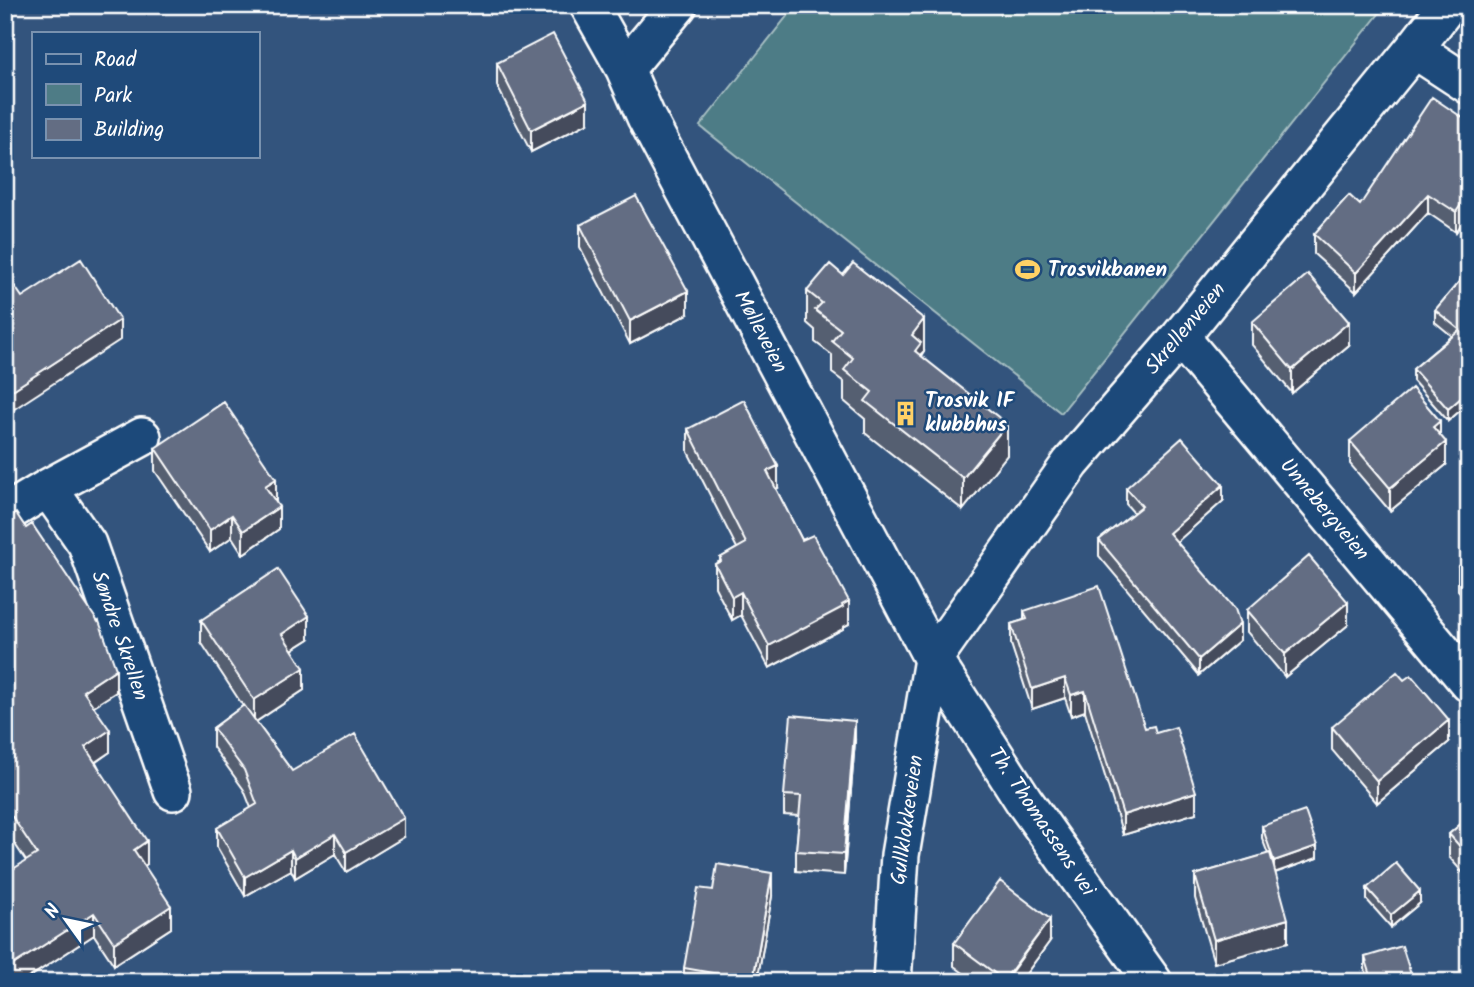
<svg xmlns="http://www.w3.org/2000/svg" width="1474" height="987" font-family="Kalam,sans-serif">
  <style>
    .green { fill: #4e7c86; stroke: #a6bec2; stroke-width: 2 }
    .lines { fill: none; stroke-linecap: round; stroke-linejoin: round }
    .street-casing { stroke: #fff; stroke-width: 42 }
    .street { stroke: #1f4a7a; stroke-width: 37 }
    .wall { fill: #555e71; stroke: #fff; stroke-width: 2 }
    .shaded-wall { fill: #454c5c; stroke: #fff; stroke-width: 2 }
    .building { fill: #636d83; stroke: #fff; stroke-width: 2 }
    .labels { text-anchor: middle; dominant-baseline: central; stroke-width: 5; stroke-linejoin: round; paint-order: stroke }
    .poi-label { font-size: 21px; font-weight: bold; fill: #fff; stroke: #1f4a7a; text-anchor: start }
    .street-label { font-size: 21px; fill: #fff; stroke: #1f4a7a }
  </style>
  <rect width="100%" height="100%" fill="#33547d"/>
  <filter id="ink" filterUnits="userSpaceOnUse"><feTurbulence type="fractalNoise" baseFrequency=".0143" numOctaves="2"/><feDisplacementMap in="SourceGraphic" scale="14" xChannelSelector="R" yChannelSelector="G"/><feConvolveMatrix kernelMatrix="1 2 1 2 8 2 1 2 1" color-interpolation-filters="sRGB"/></filter>
  <g filter="url(#ink)">
    <!-- green -->
    <path class="green" d="M796,5H1386L1061,413L700,126Z"/>
    <g class="lines">
      <defs>
        <path id="street" d="M589,5L625,69L646,117L933,659L1024,801L1153,982
          M1414,49L1469,85
          M625,69L678,5
          M1180,337L1469,683
          M48,488L87,544L173,791
          M5,514L48,488L142,437
          M892,982L900,855L933,659L1071,463L1180,337L1414,49L1448,5"/>
      </defs>
      <!-- street casing -->
      <use href="#street" class="street-casing"/>
      <!-- street -->
      <use href="#street" class="street"/>
    </g>
    <!-- wall -->
    <path class="wall" d="M497,63L588,123L531,152L497,86Z
      M1469,122V213L1456,232L1428,213L1356,292L1314,254V234L1360,205Z
      M580,225L688,314L630,344L580,247Z
      M1469,270V403L1448,421L1413,381V369L1452,336L1435,322V310Z
      M807,291L924,351L921,356L1007,455L963,510L865,433V419L844,401V382L832,373V355L815,342V330L807,323Z
      M1252,322L1349,345L1292,393L1252,345Z
      M688,429L778,488L776,489L802,540L849,624L843,627V629L769,668L741,615L732,620L715,587V564L720,561V558L737,548L688,452Z
      M1350,441L1446,465L1390,511L1350,464Z
      M155,448L276,501L279,529L243,554L232,537L210,552L155,471Z
      M1126,488L1223,501L1176,542L1240,640L1199,675L1099,556V540L1134,513L1126,504Z
      M5,520L116,692L93,706L110,752L96,762L147,864L144,866L171,928L114,965L94,935L22,982H5L26,861L5,829Z
      M1469,558V602L1458,590V567Z
      M1247,610L1348,625L1285,677L1247,632Z
      M1024,611L1145,728L1156,733L1196,813L1123,835L1085,711L1071,716L1065,698L1032,709L1011,644V624L1024,620Z
      M201,620L309,639L292,650L304,690L256,722L292,771L404,837L346,872L335,854L295,878L291,870L245,896L217,847V828L251,808L244,790L213,747V728L243,706L201,642Z
      M1332,727L1449,742L1377,803L1332,750Z
      M855,741L844,875L796,871V851L799,816L784,815V795Z
      M1469,817V880L1449,857V834Z
      M1262,826L1317,858L1275,873L1288,942L1214,963L1195,898V875L1268,854L1262,838Z
      M1367,888L1420,903L1391,927L1367,900Z
      M713,890L772,896L757,982H684V968Z
      M1050,941L1020,982H975L954,966V943Z
      M1365,957L1413,982H1369L1365,969Z"/>
    <!-- shaded-wall -->
    <path class="shaded-wall" d="M588,101V123L531,152V130Z
      M1469,193V213L1456,232V212Z
      M1428,194V213L1356,292V273Z
      M688,291V314L630,344V321Z
      M924,319V351L921,354V375L912,335Z
      M120,320V340L5,415V395Z
      M1349,322V345L1292,393V370Z
      M1469,391V403L1448,421V409Z
      M1440,421V443L1433,427Z
      M1007,424V455L963,510V478Z
      M1446,442V465L1390,511V488Z
      M778,466V488L767,494V471Z
      M276,479V501L265,509V486Z
      M1223,485V501L1169,549V533Z
      M279,507V529L243,554V531Z
      M232,515V537L210,552V530Z
      M741,592V615L732,620V597Z
      M849,601V624L843,627V629L769,668V646Z
      M1348,602V625L1285,677V654Z
      M309,616V639L282,656V634Z
      M1240,624V640L1199,675V659Z
      M304,668V690L254,723V700Z
      M116,669V692L83,713V691Z
      M1065,678V698L1032,709V689Z
      M1085,691V711L1071,716V695Z
      M1449,720V742L1377,803V781Z
      M855,721V741L844,875V854Z
      M110,730V752L85,769V747Z
      M1196,792V813L1123,835V815Z
      M404,818V837L346,872V852Z
      M335,834V854L295,878V858Z
      M147,841V864L134,873V850Z
      M1317,846V858L1274,873V861Z
      M291,850V870L245,896V877Z
      M772,873V896L757,982H753Z
      M1420,891V903L1391,927V915Z
      M171,906V928L114,965V943Z
      M94,913V935L22,982H5V970Z
      M1050,919V941L1020,982H1004Z
      M1288,919V942L1214,963V940Z"/>
    <!-- building -->
    <path class="building" d="M553,34L588,101L531,130L497,63Z
      M1432,97L1469,122V193L1456,212L1428,194L1356,273L1314,234L1349,195L1360,205Z
      M636,196L688,291L630,321L580,225Z
      M81,259L120,320L5,395V272L22,297Z
      M853,263L924,319L912,335L921,343L915,351L1007,424L963,478L865,401L872,392L844,370L853,358L832,341L841,330L815,310L822,303L807,291L830,264L843,275Z
      M1469,270V391L1448,409L1413,369L1460,330L1435,310Z
      M1308,274L1349,322L1292,370L1252,322Z
      M1412,388L1440,421L1433,427L1446,442L1390,488L1350,441Z
      M744,400L778,466L767,471L802,540L813,535L849,601L842,605L843,607L769,646L741,592L732,597L715,564L721,561L720,558L746,543L688,429Z
      M224,402L276,479L265,486L279,507L243,531L232,515L210,530L155,448Z
      M1182,438L1223,485L1169,533L1235,609L1240,624L1199,659L1099,540L1142,506L1126,488Z
      M16,513L26,528L32,524L98,622L99,621L116,669L83,691L110,730L85,747L147,841L134,850L171,906L114,943L94,913L5,970V874L37,854L5,806V520Z
      M1309,556L1348,602L1285,654L1247,610Z
      M1469,558V580L1458,567Z
      M278,569L309,616L282,634L304,668L254,700L201,620Z
      M1099,586L1145,728L1154,726L1156,733L1176,727L1196,792L1123,815L1085,691L1071,695L1065,678L1032,689L1011,624L1027,619L1024,611Z
      M1397,672L1404,680L1411,675L1449,720L1377,781L1332,727Z
      M244,705L292,771L355,734L404,818L346,852L335,834L295,858L291,850L245,877L217,828L257,804L244,770L213,728Z
      M791,715L855,721L844,854L796,851L801,796L784,795Z
      M1305,811L1317,846L1274,861L1262,826Z
      M1469,817V857L1449,834Z
      M1270,853L1288,919L1214,940L1195,875Z
      M1396,863L1420,891L1391,915L1367,888Z
      M717,864L772,873L753,980L684,968L698,888L713,890Z
      M1000,881L1050,919L1004,980L954,943Z
      M1402,946L1413,981L1373,982L1365,957Z"/>
  </g>
  <!-- icons -->
  <defs>
    <symbol id="stadium-bare" viewBox="-9 -9 18 18"><path d="M0-5a6.5 5 0 1 0 0 10a6.5 5 0 1 0 0-10ZM-3.5-1.8h7v3.6h-7Z" fill="#ffd166" stroke="#1f4a7a" stroke-width="2.5" paint-order="stroke"/></symbol>
    <symbol id="building-bare" viewBox="-9 -9 18 18"><path d="M-4-6H4V6H1V3H-1V6H-4ZM-2.5-4.3h1.7v1.8h-1.7ZM.8-4.3h1.7v1.8H.8ZM-2.5-1h1.7V.8h-1.7ZM.8-1h1.7V.8H.8Z" fill="#ffd166" stroke="#1f4a7a" stroke-width="2.5" paint-order="stroke"/></symbol>
  </defs>
  <g fill-rule="evenodd">
    <use href="#stadium-bare" x="1010" y="252" width="35" height="35"/>
    <use href="#building-bare" x="888" y="396" width="35" height="35"/>
  </g>
  <g class="labels">
    <!-- poi labels -->
    <g class="poi-label">
      <text x="1048" y="270">Trosvikbanen</text>
      <text x="925" y="401">Trosvik IF<tspan x="925" dy="24">klubbhus</tspan></text>
    </g>
    <!-- street labels -->
    <g class="street-label">
      <text transform="translate(1186 329) rotate(-50)">Skrellenveien</text>
      <text transform="translate(760 332) rotate(62)">Mølleveien</text>
      <text transform="translate(1324 510) rotate(50)">Unnebergveien</text>
      <text transform="translate(119 636) rotate(71)">Søndre Skrellen</text>
      <text transform="translate(908 820) rotate(-82)">Gullklokkeveien</text>
      <text transform="translate(1041 822) rotate(56)">Th. Thomassens vei</text>
    </g>
  </g>
  <!-- margin -->
  <rect width="1474" height="987" fill="none" stroke="#1f4a7a" stroke-width="28"/>
  <rect x="14" y="14" width="1446" height="959" fill="none" stroke="#fff" stroke-width="2.5" filter="url(#ink)"/>
  <!-- legend -->
  <rect x="32" y="32" width="228" height="126" fill="#1f4a7a" stroke="#7992af" stroke-width="2"/>
  <rect x="46" y="54" width="35" height="10" fill="#1f4a7a" stroke="#7992af" stroke-width="2"/>
  <text x="94" y="66" font-size="21" fill="#ffffff">Road</text>
  <rect x="46" y="84" width="35" height="21" fill="#4e7c86" stroke="#7992af" stroke-width="2"/>
  <text x="94" y="102" font-size="21" fill="#ffffff">Park</text>
  <rect x="46" y="119" width="35" height="21" fill="#636d83" stroke="#7992af" stroke-width="2"/>
  <text x="94" y="136" font-size="21" fill="#ffffff">Building</text>
  <!-- north arrow -->
  <g transform="translate(66 920) rotate(303)" stroke="#1f4a7a" stroke-width="5" paint-order="stroke">
  <path d="M0-5L12 26L0 18L-12 26Z" fill="#ffffff"/>
  <text y="-10" font-size="19" font-weight="bold" text-anchor="middle" fill="#ffffff">N</text>
  </g>
</svg>
